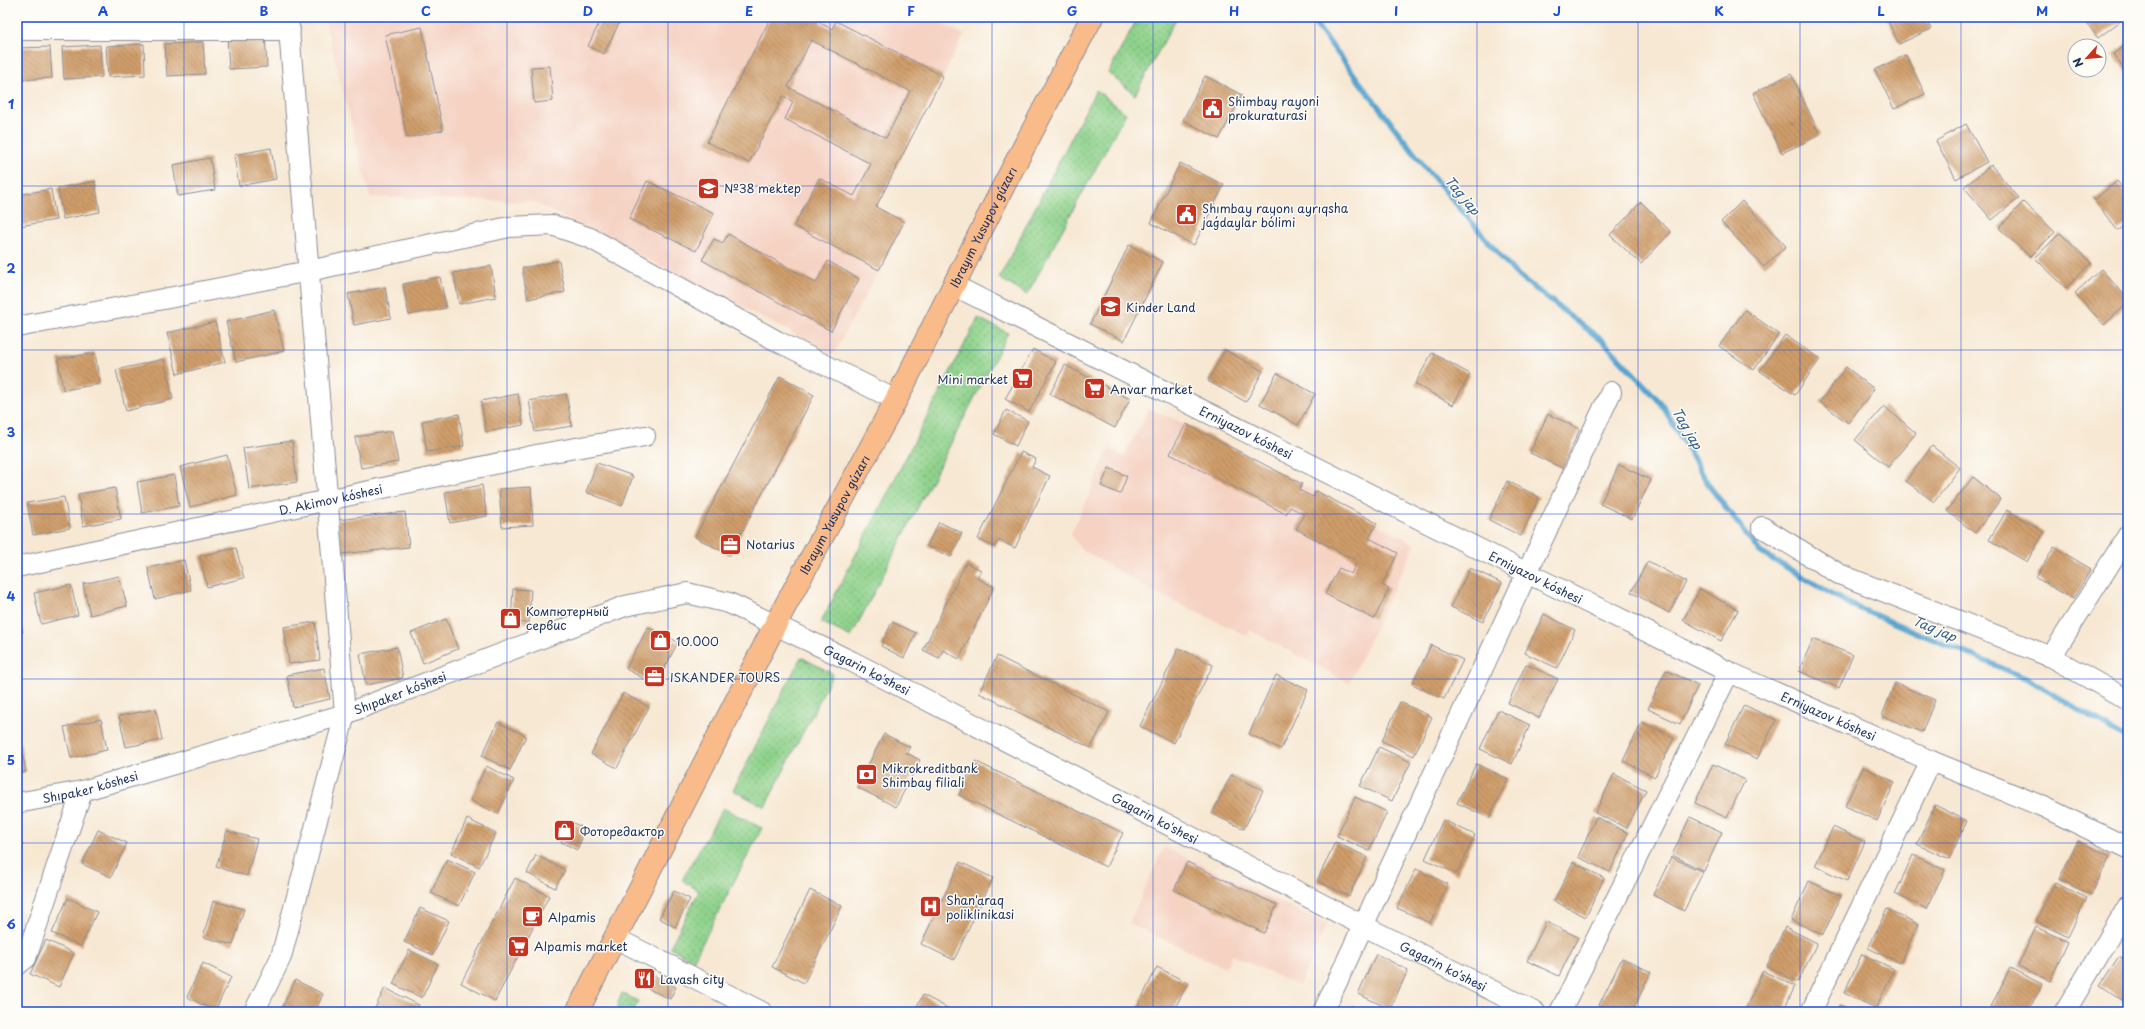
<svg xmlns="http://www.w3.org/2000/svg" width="2145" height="1029" font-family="'Playpen Sans',sans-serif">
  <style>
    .built { fill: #f5d2c2 }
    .grass { fill: url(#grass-dots); stroke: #558074 }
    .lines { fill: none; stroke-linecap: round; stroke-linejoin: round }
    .stream { stroke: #56a4cf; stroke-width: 5.5 }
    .building { fill: url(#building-back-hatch); fill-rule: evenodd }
    .minor-casing { stroke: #898c98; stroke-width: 22 }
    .major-casing { stroke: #898c98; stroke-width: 24 }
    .minor { stroke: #fff; stroke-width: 20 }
    .major { stroke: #fabb8b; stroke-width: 22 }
    .grid { fill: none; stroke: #1d4ed8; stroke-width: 1; stroke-opacity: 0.55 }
    .labels { text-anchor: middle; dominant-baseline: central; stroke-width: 3; stroke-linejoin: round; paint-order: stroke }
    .poi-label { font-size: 12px; fill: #1b2f5e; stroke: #fdfcf7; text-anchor: start }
    .street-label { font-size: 12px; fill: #1b2f5e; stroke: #fdfcf7 }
    .water-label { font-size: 13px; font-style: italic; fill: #335e8b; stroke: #fdfcf7 }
    .neatline { fill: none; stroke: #1d4ed8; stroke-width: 1.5 }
    .grid-label { font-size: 13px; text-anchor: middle; font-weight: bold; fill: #1d4ed8 }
  </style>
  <defs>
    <pattern id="grass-dots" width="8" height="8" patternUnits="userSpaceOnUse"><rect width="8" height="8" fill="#8fd28b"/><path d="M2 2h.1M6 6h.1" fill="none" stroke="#74ab75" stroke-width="1.8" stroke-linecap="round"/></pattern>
    <pattern id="building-back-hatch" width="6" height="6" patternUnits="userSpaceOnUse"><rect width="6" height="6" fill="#cf9d6a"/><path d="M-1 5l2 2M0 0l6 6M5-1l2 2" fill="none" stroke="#a7805a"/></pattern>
  </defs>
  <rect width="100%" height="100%" fill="#fdfcf7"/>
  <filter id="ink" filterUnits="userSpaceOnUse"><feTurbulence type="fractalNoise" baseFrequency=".025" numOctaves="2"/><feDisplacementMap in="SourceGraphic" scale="8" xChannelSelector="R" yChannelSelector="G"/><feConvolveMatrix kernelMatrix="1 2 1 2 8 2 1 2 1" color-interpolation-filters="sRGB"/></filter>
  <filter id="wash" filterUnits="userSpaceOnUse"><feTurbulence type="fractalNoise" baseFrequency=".012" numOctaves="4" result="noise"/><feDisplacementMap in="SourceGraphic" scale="16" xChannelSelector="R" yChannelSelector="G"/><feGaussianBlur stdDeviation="0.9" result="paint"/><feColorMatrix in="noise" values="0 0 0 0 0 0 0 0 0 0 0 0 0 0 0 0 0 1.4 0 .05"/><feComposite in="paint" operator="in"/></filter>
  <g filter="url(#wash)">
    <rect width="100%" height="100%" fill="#f7e8d3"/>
    <!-- built -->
    <path class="built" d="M324,17H931L964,35L876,207L904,222L834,354L534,202L370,197Z
      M1149,409L1186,424L1415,544L1349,683L1250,630L1248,636L1152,591L1080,548L1071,534L1109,449L1124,456Z
      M1164,847L1327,924L1299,986L1232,955L1225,968L1129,923Z"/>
    <!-- grass -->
    <path class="grass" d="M1138,17H1177L1135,95L1108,73Z
      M1096,90L1126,113L1027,295L999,278Z
      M978,318L1008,333L851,637L821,622Z
      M801,657L833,674L765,807L733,790Z
      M723,808L762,828L693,961L670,947L699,891L682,880Z
      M622,993L638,1001L633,1012H619L618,1003Z"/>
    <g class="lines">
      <!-- stream -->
      <path class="stream" d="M1310,17L1424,166L1515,273L1604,342L1661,403L1710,487L1760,552L1851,605L2028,679L2128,740"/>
    </g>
    <g id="blocks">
      <!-- building -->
      <path class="building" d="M602,17H622L604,54L588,46Z
        M771,17H823L820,23L832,29L836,21L943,76L876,207L904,222L879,270L794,226L819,178L854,196L871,164L785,119L793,102L783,96L749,163L707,142ZM811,40L910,91L886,138L788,87Z
        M1886,17H1925L1931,29L1899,44Z
        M2082,17H2126L2098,38Z
        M422,27L443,130L407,138L385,35Z
        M265,35L267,67L229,69L227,37Z
        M203,42L205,74L167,76L165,44Z
        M2128,43V75L2113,54Z
        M144,44L145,75L108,77L106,46Z
        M100,45L102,77L64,79L62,47Z
        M50,47L52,78L17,80V48Z
        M1906,55L1925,94L1894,109L1875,70Z
        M550,66L553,101L534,103L531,67Z
        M1791,74L1820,135L1782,153L1753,93Z
        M1205,76L1242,95L1219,139L1183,120Z
        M1966,124L1987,162L1956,179L1936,141Z
        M271,148L276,179L239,186L234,155Z
        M210,158L215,190L178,196L173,165Z
        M1180,163L1224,185L1194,245L1151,223Z
        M1991,165L2019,198L1992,220L1964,187Z
        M95,181L100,212L63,219L58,188Z
        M647,181L714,213L696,251L629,219Z
        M2117,181L2128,194V223L2118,231L2094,200Z
        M51,189L56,220L19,226L17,195Z
        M1742,201L1786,246L1764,267L1721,222Z
        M1641,202L1671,232L1641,264L1610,235Z
        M2023,202L2055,232L2030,257L1999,228Z
        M2060,233L2091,263L2066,288L2035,258Z
        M728,234L816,283L828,261L859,279L831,331L702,260L714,239L723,243Z
        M1129,245L1163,262L1124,341L1090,324Z
        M559,261L565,292L528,299L522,268Z
        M491,266L496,297L459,304L454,273Z
        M2101,269L2128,299V303L2104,325L2075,293Z
        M440,277L446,308L409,315L403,284Z
        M385,287L391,318L354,325L348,294Z
        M274,310L284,351L236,362L226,322Z
        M1745,310L1779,334L1754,370L1719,346Z
        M215,322L225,362L177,374L167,333Z
        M1785,335L1820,359L1795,395L1760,371Z
        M1033,349L1056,362L1029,412L1005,399Z
        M1225,350L1263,371L1246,402L1208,381Z
        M95,353L100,384L63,390L58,359Z
        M1432,353L1470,374L1453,405L1415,384Z
        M164,359L173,399L126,411L116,370Z
        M1065,365L1130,399L1115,428L1050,394Z
        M1846,367L1874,389L1848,423L1820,402Z
        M1277,373L1315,394L1298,425L1260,404Z
        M780,376L814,395L730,555L695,537Z
        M518,394L523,425L486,432L481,401Z
        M566,394L572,426L535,432L529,401Z
        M1884,406L1916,433L1888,467L1855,440Z
        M1006,410L1028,421L1016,446L994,434Z
        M459,414L464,446L427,452L422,421Z
        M1548,414L1580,429L1562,468L1530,453Z
        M1186,424L1302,484L1299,490L1313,497L1316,491L1377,523L1369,538L1398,553L1382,585L1389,589L1374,619L1325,594L1339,568L1351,574L1357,561L1296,529L1304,514L1290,507L1286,514L1170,454Z
        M392,431L398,462L361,468L355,437Z
        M292,441L297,482L249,489L243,448Z
        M1932,446L1960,468L1934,502L1906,481Z
        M1021,452L1036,459L1032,467L1050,476L1015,548L999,540L994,547L978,539Z
        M227,455L237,495L190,507L180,467Z
        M597,463L633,476L622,506L586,492Z
        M1619,465L1651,480L1632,519L1600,504Z
        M1109,468L1127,476L1120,494L1101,486Z
        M174,475L179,506L142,513L137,482Z
        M1973,477L2001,499L1975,533L1947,511Z
        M1507,481L1539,497L1521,536L1489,520Z
        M482,485L487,516L450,523L445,492Z
        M531,487L533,525L502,527L499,489Z
        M115,488L121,519L83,526L78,494Z
        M64,497L70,528L33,535L27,503Z
        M2007,510L2044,532L2027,562L1989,540Z
        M405,512L409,547L341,554L337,520Z
        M939,522L962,533L951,557L927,546Z
        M2054,547L2091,569L2073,599L2036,578Z
        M236,548L244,578L207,587L200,556Z
        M184,560L191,590L155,599L148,568Z
        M1648,561L1686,582L1669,613L1631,592Z
        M966,563L981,570L977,578L994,587L959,659L943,650L939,658L923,650Z
        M1470,568L1502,583L1483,622L1451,607Z
        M119,576L127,606L90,615L83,584Z
        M71,585L78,615L41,624L34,593Z
        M513,589L531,590L529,623L511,622Z
        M1700,589L1738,610L1721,641L1683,620Z
        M17,609L23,632L17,633Z
        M1544,614L1575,630L1557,668L1525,653Z
        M446,619L458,649L423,663L411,633Z
        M315,622L320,660L289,664L284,627Z
        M892,622L916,633L904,658L881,646Z
        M648,627L678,642L656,685L626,669Z
        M1813,639L1853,655L1839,688L1799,671Z
        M1431,645L1463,660L1444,699L1412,684Z
        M397,647L403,678L366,685L360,654Z
        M1179,648L1213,665L1174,743L1140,726Z
        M997,656L1109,712L1091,748L979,693Z
        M1526,664L1558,679L1539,718L1508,703Z
        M324,668L330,699L293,707L287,675Z
        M1666,670L1698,685L1680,724L1648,709Z
        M1276,675L1308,690L1281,749L1249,734Z
        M1895,683L1935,700L1922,732L1882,716Z
        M623,693L649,707L617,768L591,754Z
        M1400,702L1432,717L1414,756L1382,741Z
        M1744,705L1776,720L1757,759L1725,744Z
        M156,709L162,740L126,747L119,716Z
        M1498,710L1530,725L1512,764L1480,749Z
        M101,719L107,750L71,758L64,727Z
        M498,722L526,736L510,770L482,756Z
        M1642,722L1674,738L1655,777L1623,761Z
        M884,734L910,747L906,753L920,760L896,807L857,787Z
        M20,741L26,772L17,774V742Z
        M1379,747L1411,762L1392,801L1360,786Z
        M975,761L1123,833L1106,867L959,795Z
        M1476,764L1508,779L1489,818L1457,803Z
        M1713,764L1745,780L1727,818L1695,803Z
        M486,766L514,780L498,814L470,800Z
        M1863,767L1895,782L1877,821L1845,806Z
        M1614,774L1646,790L1627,828L1595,813Z
        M1231,775L1263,790L1244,829L1212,814Z
        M1355,797L1387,812L1369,851L1337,836Z
        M1935,805L1967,821L1949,859L1917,844Z
        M1596,817L1628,833L1610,872L1578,857Z
        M1690,817L1722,832L1704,871L1672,855Z
        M467,819L496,833L479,867L451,853Z
        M1443,820L1475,835L1457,874L1425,859Z
        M571,822L586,829L577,850L561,842Z
        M1833,827L1865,842L1847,881L1815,866Z
        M98,830L127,843L111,877L82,864Z
        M227,831L257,839L247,876L216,867Z
        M2078,841L2110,856L2091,895L2059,879Z
        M17,842L23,844L18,867H17Z
        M1335,842L1367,857L1349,896L1317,881Z
        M536,855L565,870L555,888L527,873Z
        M1913,855L1945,870L1927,909L1895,894Z
        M1671,857L1703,872L1684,911L1653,895Z
        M447,859L475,872L459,906L431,893Z
        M960,862L993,878L954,960L921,944Z
        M1187,862L1277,905L1264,933L1174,890Z
        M1573,862L1604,878L1586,917L1554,901Z
        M1416,869L1448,884L1430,923L1397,908Z
        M515,878L549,896L495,1001L461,983Z
        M1809,881L1841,896L1823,935L1791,920Z
        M2055,883L2087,898L2068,937L2036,921Z
        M810,890L842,906L804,983L772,967Z
        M674,891L690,899L675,927L659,918Z
        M68,898L97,912L81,946L52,933Z
        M213,901L244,909L233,945L203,937Z
        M420,908L449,921L433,955L404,942Z
        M1887,909L1918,924L1900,963L1868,948Z
        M1546,922L1578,937L1559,976L1527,961Z
        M1785,927L1817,943L1798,982L1767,966Z
        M2036,927L2068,942L2050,981L2018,966Z
        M46,940L74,953L59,987L30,974Z
        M409,950L438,964L422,998L393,984Z
        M1376,954L1408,970L1390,1009L1358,994Z
        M1862,954L1894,969L1876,1008L1844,993Z
        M2119,956L2128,962V1004L2100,985Z
        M1622,958L1651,972L1632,1012H1613L1599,1005Z
        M203,963L231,977L215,1011L187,997Z
        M1157,967L1188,983L1173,1012H1135Z
        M2010,968L2042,984L2028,1012H2001L1991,1007Z
        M642,970L676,987L670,999L636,983Z
        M1763,971L1795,986L1783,1012H1749L1745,1010Z
        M295,980L323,994L315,1012H280Z
        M385,988L419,1005L416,1012H373Z
        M923,995L955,1012H914Z
        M1840,1005L1855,1012H1837Z
        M1351,1006L1363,1012H1348Z"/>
    </g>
  </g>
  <g filter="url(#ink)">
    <use href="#blocks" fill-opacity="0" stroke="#898c98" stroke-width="1"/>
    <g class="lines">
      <defs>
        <g id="minor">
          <path d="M17,30H290"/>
          <path id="s1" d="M953,285L1527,573L1729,672L1931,761L2044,807L2128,848"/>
          <path d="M17,327L309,271L509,227L552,225L590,238L777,341L896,400"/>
          <path d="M1762,527L1839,574L2051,657L2128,700"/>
          <path id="s2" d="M17,567L541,454L645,436"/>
          <path d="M2051,657L2128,535"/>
          <path id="s3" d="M17,803L82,791L345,714L625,606L687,593L729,603L851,661L1364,926L1535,1012"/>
          <path d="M615,938L762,1012"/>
          <path d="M17,965L26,958L82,791"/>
          <path d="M254,1012L281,957L345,714L288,17"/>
          <path d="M1323,1012L1611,392"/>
          <path d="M1560,1012L1729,672"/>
          <path d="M1811,1012L1931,761"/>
          <path d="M2065,1012L2128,906"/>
        </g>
        <g id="major">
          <path id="s4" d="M577,1012L775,625L896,400L1005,183L1092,17"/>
        </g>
      </defs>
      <!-- minor casing -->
      <use href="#minor" class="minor-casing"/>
      <!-- major casing -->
      <use href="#major" class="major-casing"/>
      <!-- minor -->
      <use href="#minor" class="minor"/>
      <!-- major -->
      <use href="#major" class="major"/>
    </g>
  </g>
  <!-- grid -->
  <path class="grid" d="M184,17V1012M345,17V1012M507,17V1012M668,17V1012M830,17V1012M992,17V1012M1153,17V1012M1315,17V1012M1477,17V1012M1638,17V1012M1800,17V1012M1961,17V1012M17,186H2128M17,350H2128M17,514H2128M17,679H2128M17,843H2128"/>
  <!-- icons -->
  <defs>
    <symbol id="civic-square" viewBox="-11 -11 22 22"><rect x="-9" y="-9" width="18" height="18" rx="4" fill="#c8321e" stroke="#fdfcf7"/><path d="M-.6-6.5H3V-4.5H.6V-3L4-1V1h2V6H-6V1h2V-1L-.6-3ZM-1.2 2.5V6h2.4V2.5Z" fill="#fff"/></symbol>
    <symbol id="school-square" viewBox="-11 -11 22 22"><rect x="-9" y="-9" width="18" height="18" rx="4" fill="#c8321e" stroke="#fdfcf7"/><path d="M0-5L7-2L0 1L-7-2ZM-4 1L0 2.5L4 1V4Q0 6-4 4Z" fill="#fff"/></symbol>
    <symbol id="supermarket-square" viewBox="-11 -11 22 22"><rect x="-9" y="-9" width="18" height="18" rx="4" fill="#c8321e" stroke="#fdfcf7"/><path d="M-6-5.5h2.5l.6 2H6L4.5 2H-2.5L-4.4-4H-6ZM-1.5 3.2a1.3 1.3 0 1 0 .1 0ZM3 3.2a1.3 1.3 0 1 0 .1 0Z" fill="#fff"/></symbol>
    <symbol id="office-square" viewBox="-11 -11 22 22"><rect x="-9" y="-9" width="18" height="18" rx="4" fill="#c8321e" stroke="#fdfcf7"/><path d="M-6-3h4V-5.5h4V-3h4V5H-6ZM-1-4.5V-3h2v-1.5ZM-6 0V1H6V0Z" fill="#fff"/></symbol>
    <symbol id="shop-square" viewBox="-11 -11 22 22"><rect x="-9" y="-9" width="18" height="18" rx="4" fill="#c8321e" stroke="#fdfcf7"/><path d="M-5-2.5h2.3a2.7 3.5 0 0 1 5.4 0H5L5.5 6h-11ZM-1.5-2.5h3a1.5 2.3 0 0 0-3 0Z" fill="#fff"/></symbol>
    <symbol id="bank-square" viewBox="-11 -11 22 22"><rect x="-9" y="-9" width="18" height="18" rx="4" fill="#c8321e" stroke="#fdfcf7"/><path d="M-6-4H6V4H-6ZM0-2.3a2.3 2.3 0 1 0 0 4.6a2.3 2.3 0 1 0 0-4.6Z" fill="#fff"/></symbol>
    <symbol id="hospital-square" viewBox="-11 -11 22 22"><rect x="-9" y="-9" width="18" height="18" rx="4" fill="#c8321e" stroke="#fdfcf7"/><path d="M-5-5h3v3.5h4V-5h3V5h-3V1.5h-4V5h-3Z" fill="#fff"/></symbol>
    <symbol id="cafe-square" viewBox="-11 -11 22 22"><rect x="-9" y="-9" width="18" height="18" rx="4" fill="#c8321e" stroke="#fdfcf7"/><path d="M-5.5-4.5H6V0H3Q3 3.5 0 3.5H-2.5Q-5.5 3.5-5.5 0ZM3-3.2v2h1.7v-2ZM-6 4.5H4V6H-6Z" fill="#fff"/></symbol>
    <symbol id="restaurant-square" viewBox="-11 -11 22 22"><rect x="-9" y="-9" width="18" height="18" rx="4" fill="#c8321e" stroke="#fdfcf7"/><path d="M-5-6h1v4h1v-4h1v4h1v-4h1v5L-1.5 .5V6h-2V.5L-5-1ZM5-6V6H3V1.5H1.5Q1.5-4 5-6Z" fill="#fff"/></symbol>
  </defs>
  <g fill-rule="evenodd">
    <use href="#civic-square" x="1200" y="96" width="25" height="25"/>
    <use href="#school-square" x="696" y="176" width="25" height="25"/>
    <use href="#civic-square" x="1174" y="202" width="25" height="25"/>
    <use href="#school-square" x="1098" y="294" width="25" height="25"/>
    <use href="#supermarket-square" x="1010" y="366" width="25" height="25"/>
    <use href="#supermarket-square" x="1082" y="376" width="25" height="25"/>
    <use href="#office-square" x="718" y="532" width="25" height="25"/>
    <use href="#shop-square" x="498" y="606" width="25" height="25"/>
    <use href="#shop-square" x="648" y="628" width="25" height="25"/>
    <use href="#office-square" x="642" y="664" width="25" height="25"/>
    <use href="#bank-square" x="854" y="762" width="25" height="25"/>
    <use href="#shop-square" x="552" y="818" width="25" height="25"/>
    <use href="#hospital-square" x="918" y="894" width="25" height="25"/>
    <use href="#cafe-square" x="520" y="904" width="25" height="25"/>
    <use href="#supermarket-square" x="506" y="934" width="25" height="25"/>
    <use href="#restaurant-square" x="632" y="966" width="25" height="25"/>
  </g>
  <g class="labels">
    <!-- poi labels -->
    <g class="poi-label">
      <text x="1228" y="101">Shimbay rayoni<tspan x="1228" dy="14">prokuraturasi</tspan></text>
      <text x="724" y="188">№38 mektep</text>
      <text x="1202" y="208">Shımbay rayonı ayrıqsha<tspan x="1202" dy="14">jaǵdaylar bólimi</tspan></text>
      <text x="1126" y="307">Kinder Land</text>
      <text x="1008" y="379" text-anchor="end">Mini market</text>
      <text x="1110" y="389">Anvar market</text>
      <text x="746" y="544">Notarius</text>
      <text x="526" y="611">Компютерный<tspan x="526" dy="14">сервис</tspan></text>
      <text x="676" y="641">10.000</text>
      <text x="670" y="677">ISKANDER TOURS</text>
      <text x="882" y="768">Mikrokreditbank<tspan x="882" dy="14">Shimbay filiali</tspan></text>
      <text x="580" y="831">Фоторедактор</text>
      <text x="946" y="900">Shan'araq<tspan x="946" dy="14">poliklinikasi</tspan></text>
      <text x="548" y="917">Alpamis</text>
      <text x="534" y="946">Alpamis market</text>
      <text x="660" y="979">Lavash city</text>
    </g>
    <!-- street labels -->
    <g class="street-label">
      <text stroke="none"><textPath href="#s4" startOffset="884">Ibrayım Yusupov gúzarı</textPath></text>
      <text stroke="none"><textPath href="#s1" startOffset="328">Erniyazov kóshesi</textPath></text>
      <text stroke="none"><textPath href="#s2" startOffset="321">D. Akimov kóshesi</textPath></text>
      <text stroke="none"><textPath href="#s4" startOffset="560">Ibrayım Yusupov gúzarı</textPath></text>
      <text stroke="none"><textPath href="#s1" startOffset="652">Erniyazov kóshesi</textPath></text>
      <text stroke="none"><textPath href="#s3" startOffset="900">Gagarin ko'shesi</textPath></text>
      <text stroke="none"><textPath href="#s3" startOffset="399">Shıpaker kóshesi</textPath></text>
      <text stroke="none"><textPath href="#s1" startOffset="976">Erniyazov kóshesi</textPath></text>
      <text stroke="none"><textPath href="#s3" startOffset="75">Shıpaker kóshesi</textPath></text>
      <text stroke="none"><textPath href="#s3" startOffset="1224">Gagarin ko'shesi</textPath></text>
      <text stroke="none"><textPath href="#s3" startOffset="1548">Gagarin ko'shesi</textPath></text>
    </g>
    <!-- water labels -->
    <g class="water-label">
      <text transform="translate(1463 195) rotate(50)">Tag jap</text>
      <text transform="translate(1688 428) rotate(60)">Tag jap</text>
      <text transform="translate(1935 628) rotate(23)">Tag jap</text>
    </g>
  </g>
  <!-- margin -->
  <rect width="2145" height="1029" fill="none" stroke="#fdfcf7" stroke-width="44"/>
  <!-- north arrow -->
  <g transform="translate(2087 58) rotate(243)"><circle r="19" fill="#fdfcf7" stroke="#a3aaba"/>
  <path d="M0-3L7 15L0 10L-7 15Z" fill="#c8321e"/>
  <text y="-6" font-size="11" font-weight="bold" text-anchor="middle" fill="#1b2f5e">N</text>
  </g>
  <rect x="22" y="22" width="2101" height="985" class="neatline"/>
  <g class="grid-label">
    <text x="103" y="16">A</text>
    <text x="264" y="16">B</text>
    <text x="426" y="16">C</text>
    <text x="588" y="16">D</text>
    <text x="749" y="16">E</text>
    <text x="911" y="16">F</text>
    <text x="1072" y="16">G</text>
    <text x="1234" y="16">H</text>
    <text x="1396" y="16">I</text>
    <text x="1557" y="16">J</text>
    <text x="1719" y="16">K</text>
    <text x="1881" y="16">L</text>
    <text x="2042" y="16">M</text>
    <text x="11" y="109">1</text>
    <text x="11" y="273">2</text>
    <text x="11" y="437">3</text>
    <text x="11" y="601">4</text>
    <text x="11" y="765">5</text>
    <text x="11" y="929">6</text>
  </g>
</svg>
